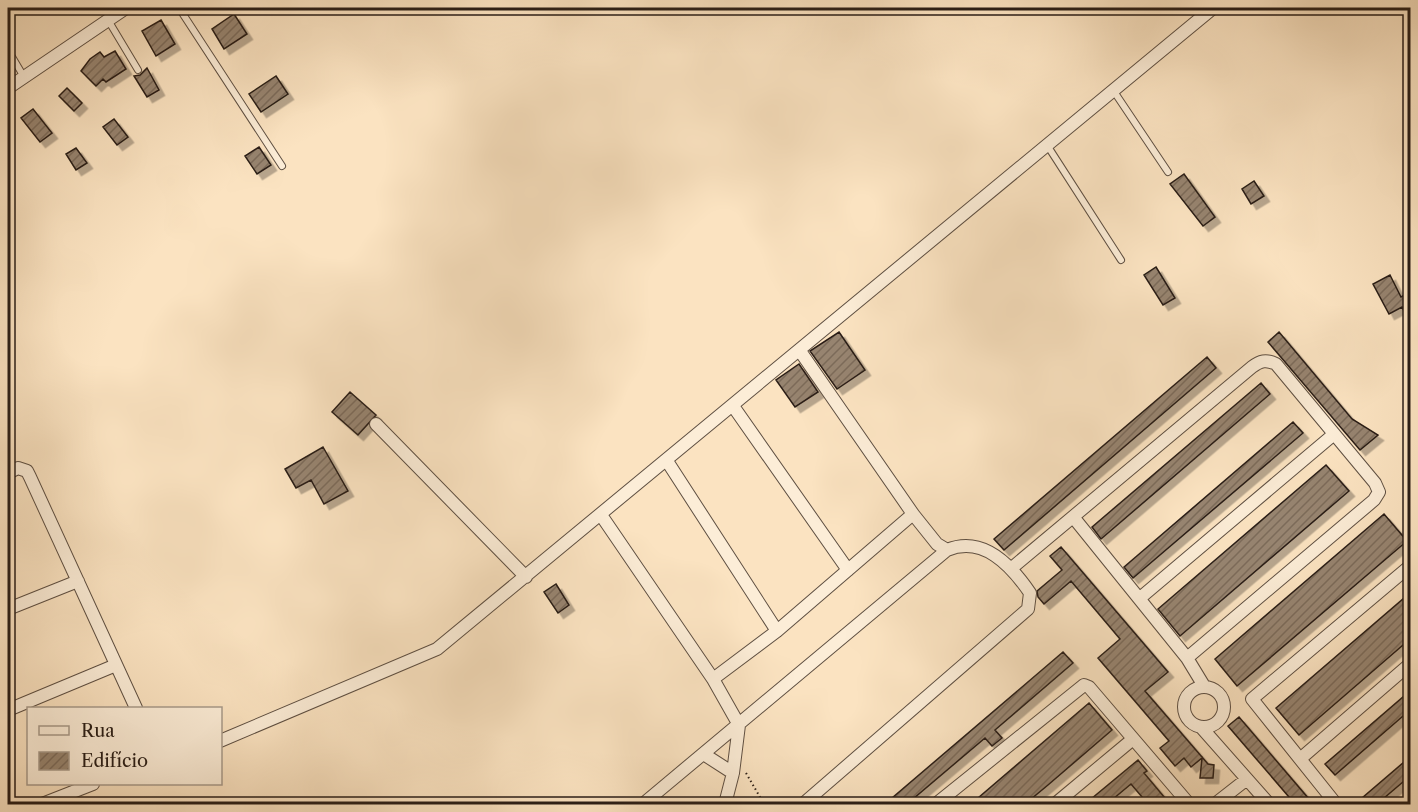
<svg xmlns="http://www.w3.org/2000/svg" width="1418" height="812" font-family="'Libre Caslon Text',serif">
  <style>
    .building { fill: url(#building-hatch); stroke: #2a1e17; stroke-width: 1.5; filter: url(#shadow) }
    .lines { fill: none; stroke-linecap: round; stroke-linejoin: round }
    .lane-casing { stroke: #5e4f42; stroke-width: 8 }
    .street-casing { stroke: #5e4f42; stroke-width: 14 }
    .path { stroke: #2a1e17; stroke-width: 2; stroke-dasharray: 1.5 3; stroke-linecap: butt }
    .lane { stroke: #fcedd7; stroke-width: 6 }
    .street { stroke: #fcedd7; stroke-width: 12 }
  </style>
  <defs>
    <pattern id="building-hatch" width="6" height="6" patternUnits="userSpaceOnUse" patternTransform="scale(1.5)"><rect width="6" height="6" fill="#97846f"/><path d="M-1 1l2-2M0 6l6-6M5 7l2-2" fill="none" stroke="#7b6b5a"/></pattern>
    <filter id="shadow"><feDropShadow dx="5.5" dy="5.5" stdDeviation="0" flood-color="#0004"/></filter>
  </defs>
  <rect width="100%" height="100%" fill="#fbe3c1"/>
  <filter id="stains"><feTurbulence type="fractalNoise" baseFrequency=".00333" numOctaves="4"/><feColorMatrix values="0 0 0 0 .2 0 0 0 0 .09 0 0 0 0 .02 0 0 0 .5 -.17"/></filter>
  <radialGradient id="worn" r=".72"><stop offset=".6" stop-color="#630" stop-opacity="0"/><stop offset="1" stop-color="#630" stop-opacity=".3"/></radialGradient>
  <!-- building -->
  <path class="building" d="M234,14L247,34L224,49L212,29Z
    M161,20L175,44L156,56L142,31Z
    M115,51L126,69L106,82L103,79L96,86L81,71L90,59L100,52L104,57Z
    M147,68L159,90L147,97L134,76L140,75Z
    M276,76L288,94L261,112L249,94Z
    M67,88L82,103L74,111L59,96Z
    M33,109L52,133L40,142L21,118Z
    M114,119L128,137L117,145L103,127Z
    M259,147L271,165L257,174L245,156Z
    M76,148L87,163L76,170L66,154Z
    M1184,174L1215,217L1203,226L1170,184Z
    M1254,181L1264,196L1251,204L1242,189Z
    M1156,267L1175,298L1163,305L1144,275Z
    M1390,275L1401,297L1410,292V323L1402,307L1389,314L1373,284Z
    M839,332L865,370L837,389L810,351Z
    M1279,332L1352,419L1378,435L1360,450L1268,342Z
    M1207,357L1216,368L1004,550L994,539Z
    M799,364L818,392L795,407L776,380Z
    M1261,383L1270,394L1101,539L1092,527Z
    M350,392L376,415L358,435L332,412Z
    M1293,422L1303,433L1133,578L1124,567Z
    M323,447L348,491L324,504L311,480L296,488L285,469Z
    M1326,465L1349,491L1180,636L1158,609Z
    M1384,514L1407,541L1237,686L1215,659Z
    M1061,547L1168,672L1145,691L1208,764L1214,765L1213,778H1200L1202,758L1191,767L1184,758L1175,766L1160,748L1169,741L1098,658L1120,639L1071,581L1044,604L1038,597L1037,591L1062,570L1050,556Z
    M556,584L569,605L558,613L544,592Z
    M1410,593V639L1299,735L1276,708Z
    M1063,652L1073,663L995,730L1002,738L992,746L985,738L907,804H885Z
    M1410,691V710L1335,775L1325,764Z
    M1089,703L1112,730L1048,785L1025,804H971Z
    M1239,717L1309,799L1303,804H1295L1228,726Z
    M1410,757V776L1377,804H1355Z
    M1138,760L1147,771L1144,773L1170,804H1148L1131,784L1107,804H1085Z"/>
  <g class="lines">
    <defs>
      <path id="lane" d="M179,8L282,166
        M108,20L138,70
        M8,50L24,77
        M1113,90L1168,172
        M1047,145L1121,260"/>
      <path id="street" d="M8,88L126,8
        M733,406L848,570
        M376,424L526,577
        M667,461L777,631
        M8,473L18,468L27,471L30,477L136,708
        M601,515L713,679L777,631L913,514L800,351
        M1074,518L1187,658L1204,686
        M1013,567L1252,367C1260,361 1266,359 1276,364L1375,483L1379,492L1374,500L1187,658
        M1140,598L1333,435
        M8,609L78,581
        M713,679L739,725L733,773L725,804
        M1184 707a20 20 0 1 1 40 0a20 20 0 1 1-40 0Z
        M8,710L116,665
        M1201,727L1269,804
        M220,741L437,649L1213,8
        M705,755L733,773
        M1300,759L1410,664
        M42,804L93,784
        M643,804L947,550
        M803,804L1028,609L1030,593C1011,565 983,535 947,550L937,544L913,514
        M936,804L1084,685L1089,687L1189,804
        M1055,804L1133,739
        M1215,804L1247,779
        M1336,804L1252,699L1410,566"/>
    </defs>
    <!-- lane casing -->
    <use href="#lane" class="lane-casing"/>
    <!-- street casing -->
    <use href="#street" class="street-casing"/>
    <!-- path -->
    <path class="path" d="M746,773L764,804"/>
    <!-- lane -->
    <use href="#lane" class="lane"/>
    <!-- street -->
    <use href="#street" class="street"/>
  </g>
  <!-- margin -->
  <rect width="1418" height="812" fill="none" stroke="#fbe3c1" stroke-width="30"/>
  <rect x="9" y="9" width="1400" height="794" fill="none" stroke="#2a1e17" stroke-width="3"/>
  <rect x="15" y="15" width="1388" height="782" fill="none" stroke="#2a1e17" stroke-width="1.5"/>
  <!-- legend -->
  <rect x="27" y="707" width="195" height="78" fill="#fcedd7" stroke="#a89a8a" stroke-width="1.5"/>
  <rect x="39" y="726" width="30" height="9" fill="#fcedd7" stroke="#a89a8a" stroke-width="1.5"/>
  <text x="81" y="737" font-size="18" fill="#2a1e17">Rua</text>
  <rect x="39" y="752" width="30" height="18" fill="url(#building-hatch)" stroke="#a89a8a" stroke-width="1.5"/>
  <text x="81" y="767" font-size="18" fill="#2a1e17">Edifício</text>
  <rect width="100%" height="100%" filter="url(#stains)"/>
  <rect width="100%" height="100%" fill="url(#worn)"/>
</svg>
